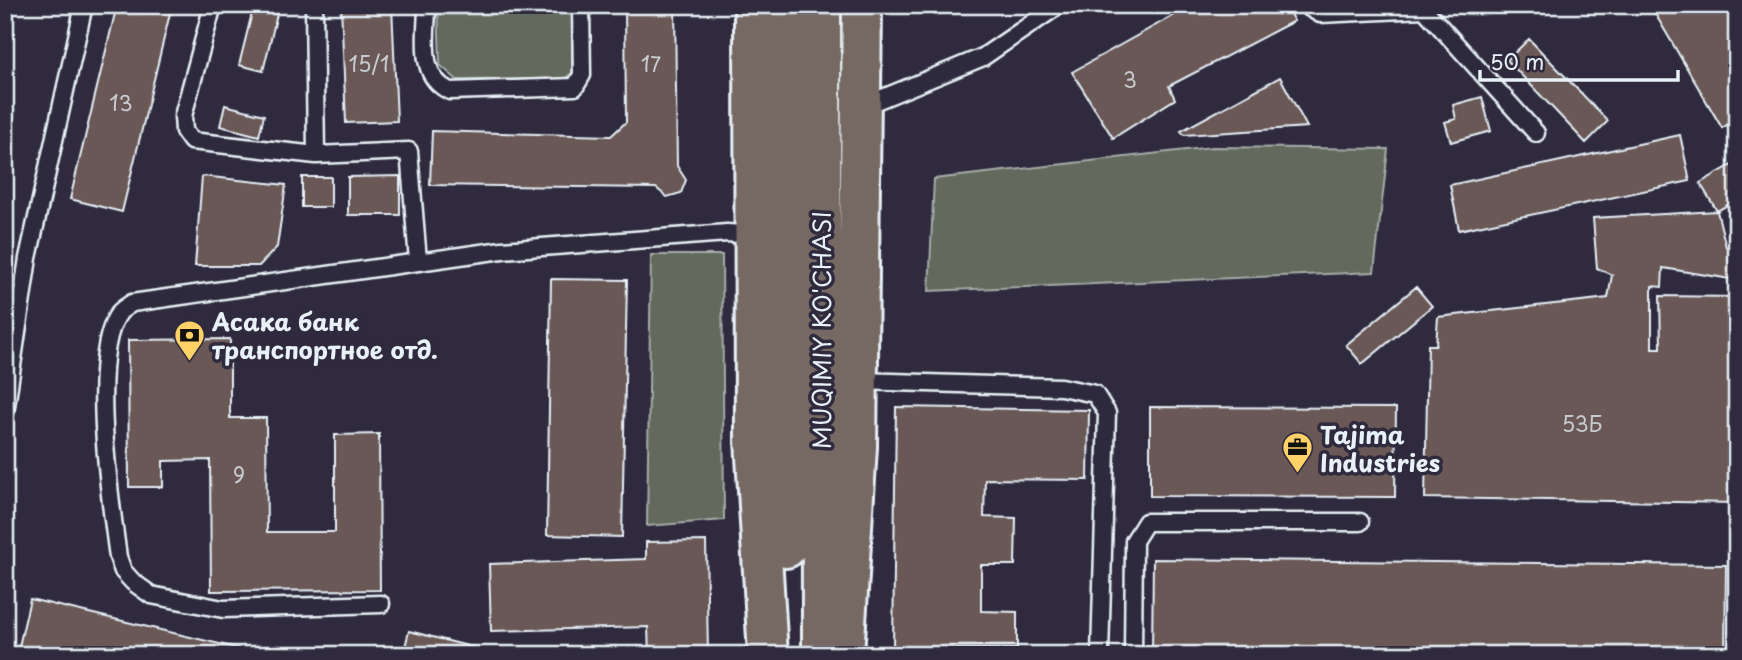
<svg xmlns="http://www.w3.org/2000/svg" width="1742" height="660" font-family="'Playpen Sans',sans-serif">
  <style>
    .green { fill: #63695b; stroke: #a6adaa; stroke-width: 2 }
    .building { fill: #695957; stroke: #e8f1f8; stroke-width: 2 }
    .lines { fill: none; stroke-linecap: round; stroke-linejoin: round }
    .lane-casing { stroke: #e8f1f8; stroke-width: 21 }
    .primary-casing { stroke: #e8f1f8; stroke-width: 44 }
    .lane { stroke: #2f2a3d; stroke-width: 16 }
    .primary { stroke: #766964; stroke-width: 38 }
    .labels { text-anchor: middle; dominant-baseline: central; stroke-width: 7; stroke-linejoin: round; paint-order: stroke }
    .number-label { font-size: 21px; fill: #c8cbd0 }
    .poi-label { font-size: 24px; font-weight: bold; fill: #e8f1f8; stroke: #2f2a3d; text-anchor: start }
    .street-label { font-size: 24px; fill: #e8f1f8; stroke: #2f2a3d }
  </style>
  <rect width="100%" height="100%" fill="#2f2a3d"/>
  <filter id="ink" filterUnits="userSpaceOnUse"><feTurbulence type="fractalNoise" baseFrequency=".0143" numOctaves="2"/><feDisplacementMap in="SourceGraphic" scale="14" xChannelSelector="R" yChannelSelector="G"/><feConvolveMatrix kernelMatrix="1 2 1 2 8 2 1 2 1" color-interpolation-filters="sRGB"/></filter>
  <g filter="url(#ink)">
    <!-- green -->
    <path class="green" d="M438,5H572V73L564,79L457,80L440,65Z
      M1212,147L1388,149L1374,272L929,291L934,179Z
      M651,255H722L724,520L647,526Z"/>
    <!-- building -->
    <path class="building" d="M117,5H172L122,212L70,199Z
      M341,5H392L397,121L346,123Z
      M625,5H675L677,166L686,180L681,193L667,197L656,188L430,185L432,131L611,136L626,122Z
      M1192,5H1285L1294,21L1169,86L1175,99L1113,138L1072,72Z
      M1650,5H1731L1737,14V119L1722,128Z
      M253,9L277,14L263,71L239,65Z
      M1529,39L1608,121L1586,143L1507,60Z
      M1280,77L1307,127L1184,135L1181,131Z
      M1482,97L1491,131L1451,142L1445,122L1456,119L1453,105Z
      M225,105L264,115L259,136L220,126Z
      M1680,135L1690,181L1459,230L1450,185Z
      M1737,162V200L1717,211L1700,183Z
      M202,176L286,185L277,247L259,266H195Z
      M400,176V215H348V177Z
      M302,177H331V207H302Z
      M1717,211L1726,247L1737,249V280L1663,268L1662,287L1652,286V348H1661L1660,296L1737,297V503L1425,498L1428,345H1436L1438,317L1608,298L1612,275L1597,268L1593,218Z
      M551,279L627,280L622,537L547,535Z
      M1416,287L1432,306L1362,364L1346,345Z
      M230,339V418H266L267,532H335V435L379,434L380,590L211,591L210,460L163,461V487H129L128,340Z
      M896,407L1089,410L1088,480L985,479L984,517L1016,518L1015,565H981V611L1017,612V649L893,648Z
      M1150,407L1396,408L1395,497L1150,496Z
      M706,541L708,655H649L648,627L491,631L489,564L646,559V542Z
      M1153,559L1726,565L1725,655H1152Z
      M30,599L266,655H17Z
      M409,631L503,655H403Z"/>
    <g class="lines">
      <defs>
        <path id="lane" d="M213,5L183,116L184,131L191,141L316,155L409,151L418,261
          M314,5L316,155
          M427,5C427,35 417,77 450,91L575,87L582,75L581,5
          M1305,5L1320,14L1424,9L1536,133
          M861,107L983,57L1059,5
          M858,381L1061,387L1095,394L1107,413L1100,655
          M5,413L28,258L84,5
          M381,604L223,609L151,595L133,582L123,571L118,557C111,505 88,355 119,313C122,309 128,306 132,303L502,250L727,233L755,235
          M1133,655L1134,541L1146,522H1360"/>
        <path id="primary" d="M754,5L755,440L768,655
          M786,5V548
          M821,5L822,646
          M844,655L857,447L862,5"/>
      </defs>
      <!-- lane casing -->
      <use href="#lane" class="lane-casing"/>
      <!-- primary casing -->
      <use href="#primary" class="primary-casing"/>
      <!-- lane -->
      <use href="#lane" class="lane"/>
      <!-- primary -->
      <use href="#primary" class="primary"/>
    </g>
  </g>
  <!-- icons -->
  <defs>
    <symbol id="bank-pin" viewBox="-11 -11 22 30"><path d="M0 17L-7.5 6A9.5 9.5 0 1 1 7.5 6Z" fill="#ffd166" stroke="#2f2a3d"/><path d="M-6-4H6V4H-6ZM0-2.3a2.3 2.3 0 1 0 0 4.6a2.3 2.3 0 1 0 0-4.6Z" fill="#111"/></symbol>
    <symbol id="office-pin" viewBox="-11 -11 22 30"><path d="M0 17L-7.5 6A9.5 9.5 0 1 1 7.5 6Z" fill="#ffd166" stroke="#2f2a3d"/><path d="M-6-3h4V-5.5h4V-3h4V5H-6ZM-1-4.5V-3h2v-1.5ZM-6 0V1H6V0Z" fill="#111"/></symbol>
  </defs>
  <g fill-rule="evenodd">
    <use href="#bank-pin" x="172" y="318" width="35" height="47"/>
    <use href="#office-pin" x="1280" y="430" width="35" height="47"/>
  </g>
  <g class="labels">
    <!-- number labels -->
    <g class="number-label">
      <text x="369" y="63">15/1</text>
      <text x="651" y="63">17</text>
      <text x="1130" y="79">3</text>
      <text x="121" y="102">13</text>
      <text x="1582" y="423">53Б</text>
      <text x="239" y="474">9</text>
    </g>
    <!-- poi labels -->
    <g class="poi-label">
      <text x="212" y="321">Асака банк<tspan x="212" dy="28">транспортное отд.</tspan></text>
      <text x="1320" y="434">Tajima<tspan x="1320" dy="28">Industries</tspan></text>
    </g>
    <!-- street labels -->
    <g class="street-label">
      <text transform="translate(821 330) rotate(-90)">MUQIMIY KO'CHASI</text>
    </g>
  </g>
  <!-- margin -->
  <rect width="1742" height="660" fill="none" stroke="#2f2a3d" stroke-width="28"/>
  <rect x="14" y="14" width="1714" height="632" fill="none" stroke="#e8f1f8" stroke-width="2.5" filter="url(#ink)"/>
  <!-- scale -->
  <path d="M1480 70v10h198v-10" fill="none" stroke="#e8f1f8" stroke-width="3.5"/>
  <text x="1490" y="70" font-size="21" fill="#e8f1f8" stroke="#2f2a3d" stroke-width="5" paint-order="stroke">50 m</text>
</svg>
